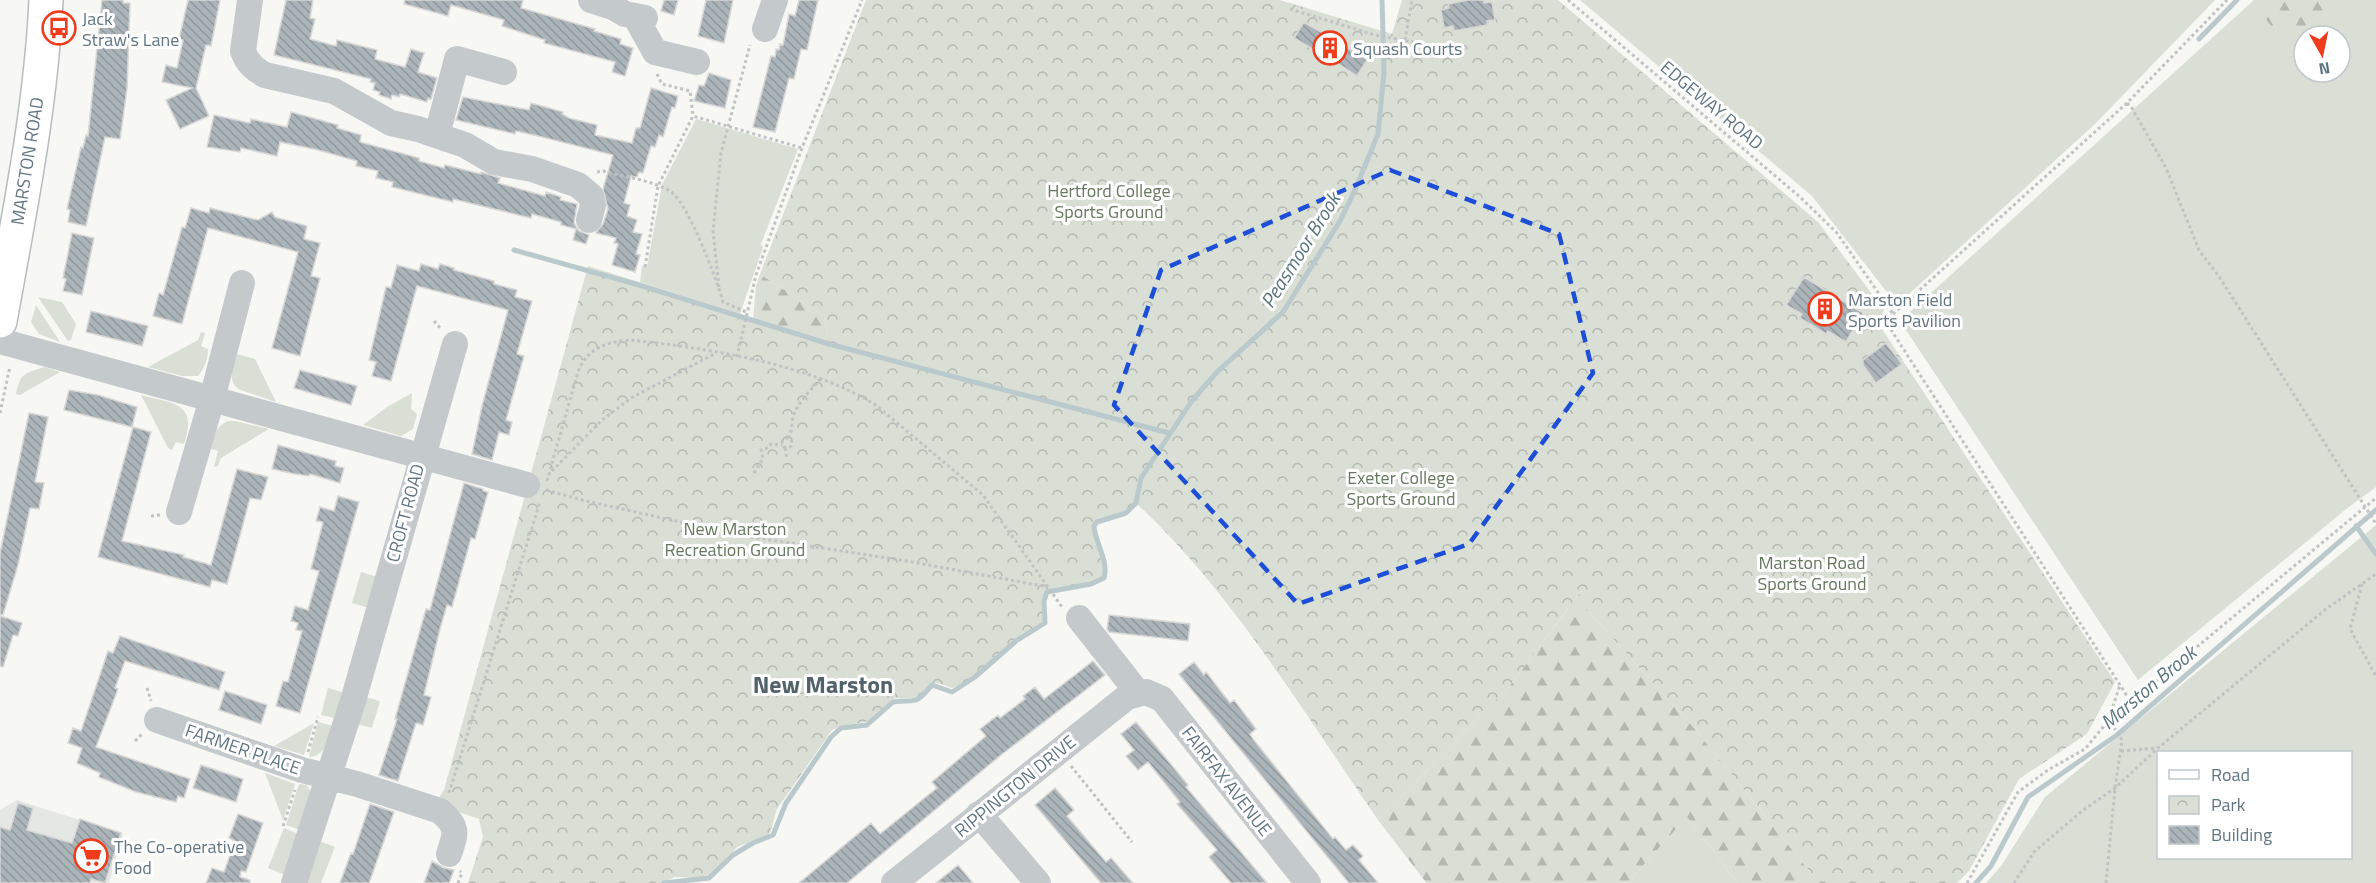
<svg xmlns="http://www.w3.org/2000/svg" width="2376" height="883" font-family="'Titillium Web',sans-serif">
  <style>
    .built { fill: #e5e7e5 }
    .grass { fill: #d9dfd4; fill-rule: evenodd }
    .forest { fill: url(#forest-firs) }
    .park { fill: url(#park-crowns) }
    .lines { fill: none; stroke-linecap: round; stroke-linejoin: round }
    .stream { stroke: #bac9cc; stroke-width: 5 }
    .building { fill: url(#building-back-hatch); stroke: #d9d8d6; stroke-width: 1.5 }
    .major-casing { stroke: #b7bcbf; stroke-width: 36 }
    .path { stroke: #c0c2c4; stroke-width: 3; stroke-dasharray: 3 3; stroke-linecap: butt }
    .minor { stroke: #c4c9cc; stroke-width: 26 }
    .major { stroke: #fff; stroke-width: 33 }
    .marked { fill: none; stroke: #1d4ed8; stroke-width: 4.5; stroke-dasharray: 12 8; stroke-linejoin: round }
    .labels { text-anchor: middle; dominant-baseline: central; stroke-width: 6; stroke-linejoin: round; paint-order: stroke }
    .poi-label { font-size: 18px; fill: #607581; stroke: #fff; text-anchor: start }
    .street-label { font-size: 18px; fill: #607581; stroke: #fff }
    .park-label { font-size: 18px; fill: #66785f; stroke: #fff }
    .water-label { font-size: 20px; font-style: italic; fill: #5a767c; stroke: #fff }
    .district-label { font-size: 24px; font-weight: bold; fill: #52626b; stroke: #fff }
  </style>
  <defs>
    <pattern id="forest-firs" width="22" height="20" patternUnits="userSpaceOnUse" patternTransform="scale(1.5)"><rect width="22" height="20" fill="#d9dfd4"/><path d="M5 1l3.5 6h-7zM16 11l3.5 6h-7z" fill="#b3b9b1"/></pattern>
    <pattern id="park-crowns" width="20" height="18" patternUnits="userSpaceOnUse" patternTransform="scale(1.5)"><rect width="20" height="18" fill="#d9dfd4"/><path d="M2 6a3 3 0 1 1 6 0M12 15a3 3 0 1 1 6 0" fill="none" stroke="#b3b9b1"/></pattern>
    <pattern id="building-back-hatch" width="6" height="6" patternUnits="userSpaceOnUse" patternTransform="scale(1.5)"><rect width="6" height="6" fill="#abb5b9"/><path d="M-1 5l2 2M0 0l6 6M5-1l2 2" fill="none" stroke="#8f989c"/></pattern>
  </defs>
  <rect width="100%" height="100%" fill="#f7f7f4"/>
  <!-- built -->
  <path class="built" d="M17,800L123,834L109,883H0V810Z"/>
  <!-- grass -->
  <path class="grass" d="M1580,0H2215L2095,124L1897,305L1812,196Z
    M2254,0H2376V487L2345,510L2138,680L1900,321ZM2304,36H2340V72H2304Z
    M696,119L798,149L761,244L763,247L740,314L640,282L642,266L647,267L662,185Z
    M38,297L62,302L76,324L71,340L68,341Z
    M36,305L60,342L39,334L31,322Z
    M201,332L205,333L201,346L208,349C208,358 205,368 198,376H182L148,367L198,340Z
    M237,354L255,359L276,402L238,389C227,379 233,367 237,354Z
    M45,367L60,372L20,395L16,394C20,373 25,373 45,367Z
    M412,393L411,409L417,414L413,429L401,436L363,425L387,407Z
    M141,395C174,404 198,402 184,444L176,442L172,450L168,448Z
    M228,421H235L269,429L221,458L218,466L214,467L218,451L211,449C214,437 215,426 228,421Z
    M2376,525V883H1986L2001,866L2045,797ZM2350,752V858H2158V752Z
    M361,572L378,577L369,608L352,603Z
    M328,688L346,693L339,719L321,715Z
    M362,696L380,701L372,728L353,723Z
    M318,722L333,726C328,739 326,756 309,757Z
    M314,723L304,755L274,746Z
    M265,773L295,784L283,820Z
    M299,784L307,785L312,794L300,830L286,825Z
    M1687,817L1738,883H1627Z
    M284,828L301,835L285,875L268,868Z
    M317,840L335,847L321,883H300Z"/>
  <!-- forest -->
  <path class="forest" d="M2254,0H2343L2326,23L2276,32L2252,2Z
    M760,274L824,316L829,342L753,319L756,286Z
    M1583,589L1588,611L1695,729L1819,883H1738L1687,817L1627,883H1427L1425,881L1378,820L1512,683Z"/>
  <!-- park -->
  <path class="park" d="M866,0H1280L1392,34L1402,0H1558L1818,222L1884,310L1878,323L2115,682L2087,734L2019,779L1969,871L1957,883H1819L1695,729L1588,611L1582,590L1512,683L1378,820C1304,713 1232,592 1136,503L1126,513L1097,522L1094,526C1094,543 1109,561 1104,578L1091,584L1047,592L1044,601L1045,623L1025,633L975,677L952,688C929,679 933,683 918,698H895L870,721L842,726L832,730L777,809L770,833L765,837L737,847L718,869L709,875L699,878L675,877L661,883H468L483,837L479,819L435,804L444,790L588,266L829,342L824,316L760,274Z"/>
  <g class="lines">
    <!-- stream -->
    <path class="stream" d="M2199,39L2237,0
      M514,250L639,285L829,344L1169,433
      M2356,526L2376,554
      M664,883L709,878L733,855L753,843L773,835L786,803L831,737L841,728L867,725L893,702C918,699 914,706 932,685L952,692L975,677L1016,641L1045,623L1044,601L1047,592L1091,584L1104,578C1109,561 1095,543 1094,526L1097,522L1126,513L1136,503L1141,478L1191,402L1217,372L1283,312L1340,221L1355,190L1378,134L1384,72L1382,0
      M1976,883L1991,866L2028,797L2117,735L2376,510"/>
  </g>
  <!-- building -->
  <path class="building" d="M102,0H123V3H130L127,89L120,139L105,137L86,226L68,222L70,210L67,209L81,147L83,148L86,135L88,136Z
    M188,0H220L211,46L206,45L196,88L209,116L180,129L166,100L192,88L162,82L166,65L177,68L183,40L179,39Z
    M286,0H313L310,18L315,19L310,39L336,46L337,40L377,50L375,59L405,67L411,49L424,53L418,72L437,78L431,99L428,98L427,102L400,94L399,97L392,95L391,99L379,95L380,92L373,90L375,83L370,82L371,79L274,55Z
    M405,0H523L521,8L595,29L594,31L621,39L620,44L633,48L625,76L612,72L615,62L544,43L545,40L502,26L504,20L451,5L448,16L404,4Z
    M664,0H678L674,15L661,11Z
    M706,0H733L724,43L698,36Z
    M799,0H818L807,50L801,49L794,79L789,78L775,132L753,127L771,56L775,57L776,49L779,50L780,44L783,45L789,14L795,16Z
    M1468,0H1484V3L1492,2L1495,20L1487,21V25L1454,31L1453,26L1444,28L1441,10L1449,8L1448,4Z
    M1304,22L1326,35L1329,30L1346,40L1343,45L1367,60L1357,76L1336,62L1334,66L1314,54L1316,51L1294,38Z
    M709,73L731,80L725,108L694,101L699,85L704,86Z
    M651,88L678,96L675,108L672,107L663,137L659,135L655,147L651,146L643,173L639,172L637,177L631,176L624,203L630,205L627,216L637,220L633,232L642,234L636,254L640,255L635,272L612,265L618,244L614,243L616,238L596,233L603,224L608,209L603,189L613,155L542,137L516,131L515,134L456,120L463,97L529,110L531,103L563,112L562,114L569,118L597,125L595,135L632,143L636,128H640Z
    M291,112L338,125L337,128L361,135L360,142L419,158V161L444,168L445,165L481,174V172L500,178L498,183L545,196L546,192L561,197L560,200L577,204L574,223L579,231L589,235L586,244L573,240L576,229L561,225V222L532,214L531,218L453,199V202L392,187L393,182L376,178L378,171L356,166L357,161L318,150L280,142L277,156L241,148L240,152L207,147L214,115L250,123L251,119L287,127Z
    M191,208L209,213L210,208L258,220L272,212L275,217L307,226L304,239L320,243L311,276L320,278L300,356L272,348L298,252L208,228L182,324L153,316L159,293L163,295L182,227L185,228Z
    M72,233L94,238L82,295L63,291L66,279L63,278Z
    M421,264L438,269L440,264L454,268V270L494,281V284L517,290L515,297L532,301L517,354L524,356L506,420L512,422L509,435L499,432L492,460L472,454L482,406L508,310L417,286L391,381L372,376L376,362L369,360L386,287L391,288L397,265L419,271Z
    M1804,277L1863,313L1846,342L1828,331L1826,334L1800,318L1802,314L1786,305Z
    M91,311L148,326L142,346L86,332Z
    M1886,343L1902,364L1876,383L1863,365V360Z
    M300,370L357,386L351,405L294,388Z
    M69,390L98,395L137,407L132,427L64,410Z
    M29,413L48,417L35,482L44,483L39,509L30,508L18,565L3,615L0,614V553Z
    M133,427L151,432L122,541L184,555L183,557L211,565L237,469L268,477L261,500L250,498L227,584L212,580L210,587L98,557Z
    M278,445L336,461L335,466L344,468L340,483L310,474L309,476L295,474L272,469Z
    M464,483L483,489V491L488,492L475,539L471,538L452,607L447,605L440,629L424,695L431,697L423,725L416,723L398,781L379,775L397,719H395L426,609L430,610Z
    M338,496L359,502L300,713L276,706L283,681L288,682L302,631L296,630L298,623L291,621L295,606L308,610L319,571L311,569L323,522L316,521L320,507L334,511Z
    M1109,615L1190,624L1188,641L1109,632L1107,629Z
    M0,616L22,623L18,636L13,635L3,667L0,666Z
    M120,636L225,672L219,690L125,661L115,688L118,689L96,747L190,779L184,798L178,796L176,802L136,792L99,777L100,773L77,763L82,748L68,743L73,728L81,731L108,651L113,653Z
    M1093,661L1105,675L1001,755L847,883H799L871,823L880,834L937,788L932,782L986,736L980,729L998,715L1000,718L1025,699L1023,696L1035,687L1044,699Z
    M1194,662L1204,675L1206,672L1230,703L1234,700L1256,729L1250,734L1253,739L1333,839L1335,837L1346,850L1353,845L1363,856L1359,860L1378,883H1349L1321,849L1179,674Z
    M225,691L267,705L261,724L219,710Z
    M1136,722L1188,785L1186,787L1267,883H1231L1209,857L1217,850L1177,804L1180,802L1148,762L1138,770L1126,756L1134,750L1121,734Z
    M201,765L243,779L236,802L193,788Z
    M1055,788L1074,810L1067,816L1106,862L1111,858L1133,883H1101L1035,805Z
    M18,803L33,808L27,830L72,843L80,819L121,833L105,883L91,879L90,883H0V827L10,830Z
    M370,804L394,812L372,875L369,883H340L351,853L353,854Z
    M238,814L263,823L246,872L241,871L240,877L250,880V883H206L212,868L224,872L235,841L229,838Z
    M432,861L444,868L454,870L449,883H424Z
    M958,865L973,883H936Z"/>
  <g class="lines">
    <defs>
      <path id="major" d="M0,321C19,214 41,108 46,0"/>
    </defs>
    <!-- major casing -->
    <use href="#major" class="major-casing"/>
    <!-- path -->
    <path class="path" d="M1568,0L1800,197L1837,233L1893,314L1886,322L2131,702
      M1290,9L1375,35L1418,43
      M1405,40L1412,0
      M657,74L662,84L690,91L693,116
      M2127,103L2132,108L2166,168L2199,250L2220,278L2376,524
      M597,172L603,171C624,177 651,180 670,191C688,202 717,280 723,302L746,312
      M645,267L658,186L693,116L802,148
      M719,287L713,231L721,153L750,45
      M1893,314L2127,103L2227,0
      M434,321L442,330
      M737,357L756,275L802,148L862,0
      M0,413L10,366
      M782 443a5 5 0 1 1 10 0a5 5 0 1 1-10 0Z
      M788,438C793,431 791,422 794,414C799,401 812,389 821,378
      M785,448L787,459
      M552,471L602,420L631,398L716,353
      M754,473L763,458L761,450L768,448L771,444L782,445
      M547,481L578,372C587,348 606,342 630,340C706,348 812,364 877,406L983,495L1062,607
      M546,490L582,500L738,535L907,561L1048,587
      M151,516L160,515
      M2362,584L2350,629L2376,676
      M147,688L151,701
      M2109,718L2120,685
      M135,741L142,734
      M2121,751L2156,748
      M308,752L318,717
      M1071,766L1132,842
      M449,793L540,502
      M283,826L295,790
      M458,883L462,873L460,871
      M1967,883L2018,792L2048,770L2085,749L2109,720L2376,498
      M2014,883L2034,852L2082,811L2115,788L2158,748L2326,609L2376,574
      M2106,883L2115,788L2122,740L2109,720"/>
    <!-- minor -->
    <path class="minor" d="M250,0L243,51C247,63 254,69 265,75L334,91L391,123L418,129L465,145L494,162L532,169L578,185L591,196L593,205L589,220
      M591,0L613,7L625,14L645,18
      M635,16L655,52L697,62
      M765,29L775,0
      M437,135L457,59L504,72
      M0,341L527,485
      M179,512L212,399L242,283
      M1079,618L1138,693
      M157,720L302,770L357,784L440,811C459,827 456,833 449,854
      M979,814L1038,883
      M294,883L353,701L455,344
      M894,883L1127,697L1146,692L1162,699L1308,883"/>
    <!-- major -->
    <use href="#major" class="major"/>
  </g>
  <!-- marked area -->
  <path class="marked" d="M1390,170L1559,234L1593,373L1469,544L1298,604L1114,405L1161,270Z"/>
  <!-- icons -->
  <defs>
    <symbol id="bus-ring" viewBox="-11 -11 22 22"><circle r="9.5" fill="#fff" stroke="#ee3c1d" stroke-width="1.5"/><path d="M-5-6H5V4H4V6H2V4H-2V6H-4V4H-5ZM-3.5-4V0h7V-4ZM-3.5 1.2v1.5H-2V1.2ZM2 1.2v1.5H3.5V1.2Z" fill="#ee3c1d"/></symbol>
    <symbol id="building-ring" viewBox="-11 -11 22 22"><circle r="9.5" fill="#fff" stroke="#ee3c1d" stroke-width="1.5"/><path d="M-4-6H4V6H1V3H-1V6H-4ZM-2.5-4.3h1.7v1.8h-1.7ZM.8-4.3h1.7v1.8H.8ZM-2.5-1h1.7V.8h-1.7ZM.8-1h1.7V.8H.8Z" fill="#ee3c1d"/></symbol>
    <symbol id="supermarket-ring" viewBox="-11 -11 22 22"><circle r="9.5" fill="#fff" stroke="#ee3c1d" stroke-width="1.5"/><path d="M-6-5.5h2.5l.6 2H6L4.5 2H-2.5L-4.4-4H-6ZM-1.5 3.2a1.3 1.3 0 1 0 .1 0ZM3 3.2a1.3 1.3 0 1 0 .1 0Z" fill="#ee3c1d"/></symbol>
  </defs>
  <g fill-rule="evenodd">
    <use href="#bus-ring" x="40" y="9" width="38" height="38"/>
    <use href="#building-ring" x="1311" y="29" width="38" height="38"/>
    <use href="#building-ring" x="1806" y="290" width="38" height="38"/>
    <use href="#supermarket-ring" x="72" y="837" width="38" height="38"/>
  </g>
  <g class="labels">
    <!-- poi labels -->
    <g class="poi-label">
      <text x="82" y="18">Jack<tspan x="82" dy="21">Straw's Lane</tspan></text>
      <text x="1353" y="48">Squash Courts</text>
      <text x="1848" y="299">Marston Field<tspan x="1848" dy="21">Sports Pavilion</tspan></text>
      <text x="114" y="846">The Co-operative<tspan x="114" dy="21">Food</tspan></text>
    </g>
    <!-- street labels -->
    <g class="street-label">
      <text transform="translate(1712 105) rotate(40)">EDGEWAY ROAD</text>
      <text transform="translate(27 161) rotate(-81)">MARSTON ROAD</text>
      <text transform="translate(405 513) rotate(-75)">CROFT ROAD</text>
      <text transform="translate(243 749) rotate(19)">FARMER PLACE</text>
      <text transform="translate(1227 781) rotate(52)">FAIRFAX AVENUE</text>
      <text transform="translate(1015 786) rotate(-39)">RIPPINGTON DRIVE</text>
    </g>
    <!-- park labels -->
    <g class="park-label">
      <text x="1109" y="190">Hertford College<tspan x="1109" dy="21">Sports Ground</tspan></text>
      <text x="1401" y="477">Exeter College<tspan x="1401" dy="21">Sports Ground</tspan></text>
      <text x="735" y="528">New Marston<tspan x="735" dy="21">Recreation Ground</tspan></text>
      <text x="1812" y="562">Marston Road<tspan x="1812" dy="21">Sports Ground</tspan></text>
    </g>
    <!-- water labels -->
    <g class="water-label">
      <text transform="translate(1300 250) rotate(-58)">Peasmoor Brook</text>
      <text transform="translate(2148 687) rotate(-40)">Marston Brook</text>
    </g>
    <!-- district labels -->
    <g class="district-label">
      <text x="823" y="684">New Marston</text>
    </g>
  </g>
  <!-- legend -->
  <rect x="2157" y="751" width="195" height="108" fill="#ffffff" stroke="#bfc8cd" stroke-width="1.5"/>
  <rect x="2169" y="770" width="30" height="9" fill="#ffffff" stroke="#bfc8cd" stroke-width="1.5"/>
  <text x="2211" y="781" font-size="18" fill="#607581">Road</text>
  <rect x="2169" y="796" width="30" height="18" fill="url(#park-crowns)" stroke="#bfc8cd" stroke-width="1.5"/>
  <text x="2211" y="811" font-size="18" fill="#607581">Park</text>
  <rect x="2169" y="826" width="30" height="18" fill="url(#building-back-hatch)" stroke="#bfc8cd" stroke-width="1.5"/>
  <text x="2211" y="841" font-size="18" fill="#607581">Building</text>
  <!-- north arrow -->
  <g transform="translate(2322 54) rotate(171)"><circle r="28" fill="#ffffff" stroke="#bfc8cd" stroke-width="1.5"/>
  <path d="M0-4.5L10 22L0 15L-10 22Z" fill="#ee3c1d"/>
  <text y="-9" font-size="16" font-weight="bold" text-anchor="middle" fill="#607581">N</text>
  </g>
</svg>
